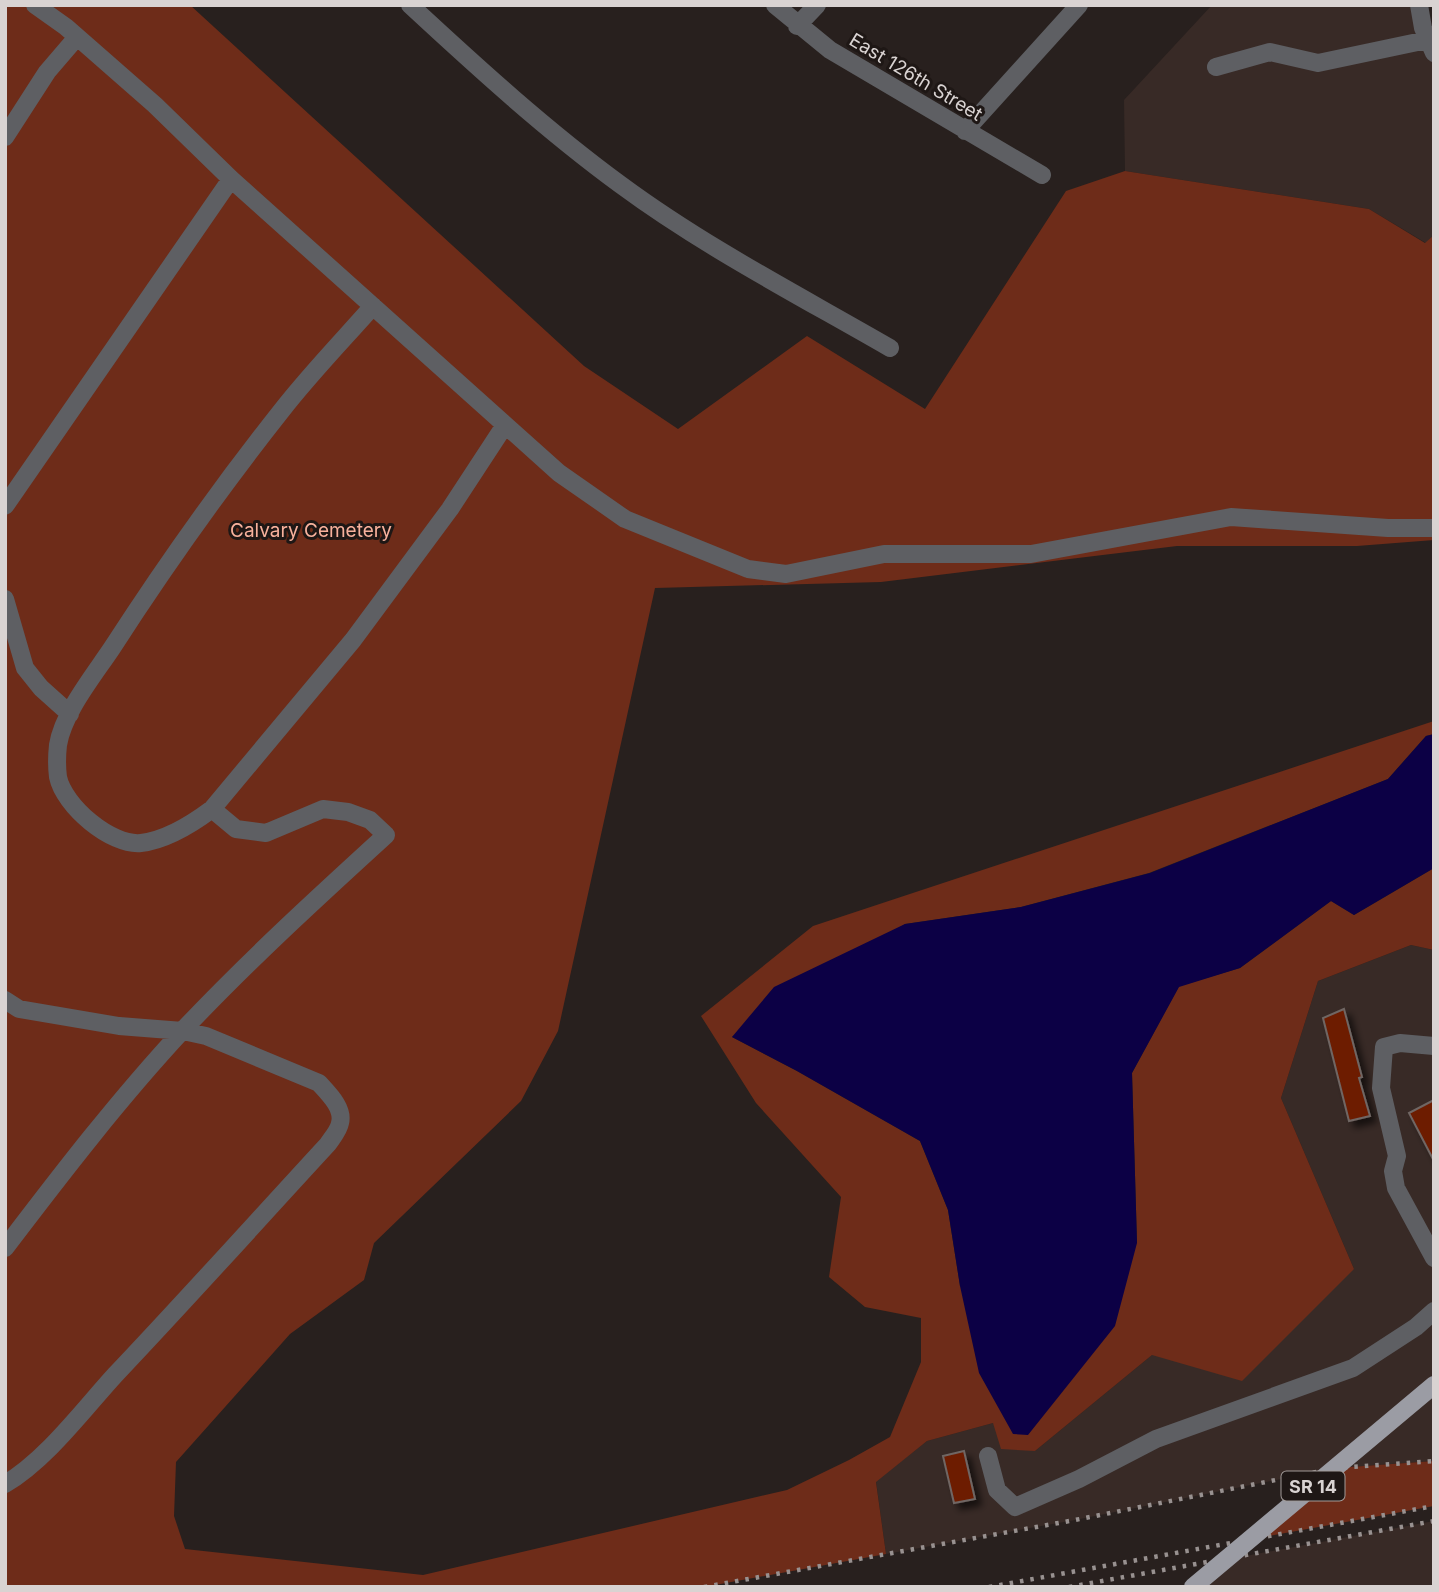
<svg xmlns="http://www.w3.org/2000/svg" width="1439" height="1592" font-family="Inter,sans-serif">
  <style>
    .built { fill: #382a26 }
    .green { fill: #6e2c19 }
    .water { fill: #0c0045 }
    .building { fill: #6d1c02; stroke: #6f6663; stroke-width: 2; filter: url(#shadow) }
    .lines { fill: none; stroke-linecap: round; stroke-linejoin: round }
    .minor { stroke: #5e5f63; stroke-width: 18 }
    .rail { stroke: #989190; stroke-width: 4.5; stroke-dasharray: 3.5 7; stroke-linecap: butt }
    .major-bridge { stroke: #9b9ca4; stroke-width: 18 }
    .labels { text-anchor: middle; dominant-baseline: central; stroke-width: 6; stroke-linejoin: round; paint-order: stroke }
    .shield { fill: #1e1715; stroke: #a19b99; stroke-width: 2 }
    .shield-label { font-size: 18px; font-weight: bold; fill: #d9d3d2 }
    .street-label { font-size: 19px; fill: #d9d3d2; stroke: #1e1715 }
    .park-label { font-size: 19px; fill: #f8b19c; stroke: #1e1715 }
  </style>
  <defs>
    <filter id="shadow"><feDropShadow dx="6" dy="6" stdDeviation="3.5" flood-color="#0009"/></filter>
  </defs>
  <rect width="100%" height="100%" fill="#28201e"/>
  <!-- built -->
  <path class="built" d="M1212,5H1419L1434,53V235L1426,243L1369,209L1125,171L1124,100Z
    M1411,945L1434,950V1461L1336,1468L1075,1520L886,1554L876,1481L927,1441L993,1423L1035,1451L1152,1355L1354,1269L1281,1098L1318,981Z
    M1434,1521V1587H1192L1224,1560Z"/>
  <!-- green -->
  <path class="green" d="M5,5H190L584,366L678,429L807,336L925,409L1066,191L1125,171L1369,209L1425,243L1434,235V540L1357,546H1177L881,582L655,588L558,1031L521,1101L374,1243L364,1280L290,1334L176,1462L174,1516L185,1549L423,1575L787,1490L849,1460L890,1437L921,1362V1318L865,1307L829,1277L841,1197L756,1103L701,1016L813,926L1434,721V734L1426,736L1388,779L1149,873L1021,907L905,924L732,1037L797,1071L920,1141L948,1210L960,1286L1137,1243L1132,1073L1179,986L1240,968L1331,901L1354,915L1434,868V950L1411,945L1318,981L1281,1098L1354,1269L1242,1381L1152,1355L1035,1451L1001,1449L993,1423L927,1441L876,1482L886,1554L704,1587H5Z
    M1434,1461V1506L1247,1540L1336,1468Z"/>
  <!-- water -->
  <path class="water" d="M1434,734V868L1354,915L1331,901L1240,968L1179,987L1132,1073L1137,1243L1115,1326L1028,1435L1013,1434L979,1373L960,1286L948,1210L920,1141L797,1071L732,1037L774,987L905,924L1021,907L1150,873L1388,779L1426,736Z"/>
  <!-- building -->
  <path class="building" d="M1344,1009L1362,1077L1359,1078L1370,1116L1349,1121L1323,1018Z
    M1434,1100V1161L1409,1113Z
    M964,1451L975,1499L954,1503L943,1456Z"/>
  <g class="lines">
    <!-- minor -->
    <path class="minor" d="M35,5L66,27L155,105L231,179L559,473L625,519L748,569L786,574L884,554H1031L1231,517L1388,528H1434
      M410,5C478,68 546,130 621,185C705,247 800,296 890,348
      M775,5L830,50L1042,175
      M1419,5L1423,28L1434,53
      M797,26L817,5
      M1216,67L1270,52L1318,63L1427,40
      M965,131L1079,5
      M5,137L47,72L77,37
      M373,306C343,340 310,374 282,410C221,487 165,566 112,648C94,675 63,713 58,745C57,754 57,769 58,777C64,806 111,846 141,843C167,840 192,824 212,809L353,640L450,509L505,425
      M5,506L231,179
      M5,599L25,668L41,688L70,714
      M5,1000L19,1009L119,1026L183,1031L206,1036L319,1083C328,1093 344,1108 340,1123C339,1130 332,1138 328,1144C257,1221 187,1299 115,1375C83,1410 46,1460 5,1484
      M1434,1046L1400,1043L1384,1047L1381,1088L1397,1156L1393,1171L1396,1188L1434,1258
      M5,1248C62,1173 119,1099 183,1030C247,962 317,898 386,835L370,820L348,812L323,809L266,833L236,829L212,809
      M988,1456L997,1490L1015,1507L1079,1479L1156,1439L1353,1368L1416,1327L1434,1311"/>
    <!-- rail -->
    <path class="rail" d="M704,1587L1075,1520L1336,1468L1434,1461
      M989,1587L1434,1506
      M1069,1587L1434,1521"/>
    <!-- major-bridge -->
    <path class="major-bridge" d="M1193,1587L1434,1385"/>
  </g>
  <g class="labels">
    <!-- shield labels -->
    <rect class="shield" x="1281.5" y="1471.5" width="63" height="29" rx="5"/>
    <g class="shield-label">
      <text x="1313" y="1486">SR 14</text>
    </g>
    <!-- street labels -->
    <g class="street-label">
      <text transform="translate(916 77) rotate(31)">East 126th Street</text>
    </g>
    <!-- park labels -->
    <g class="park-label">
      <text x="311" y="530">Calvary Cemetery</text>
    </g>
  </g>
  <!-- border -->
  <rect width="1439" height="1592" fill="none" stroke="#d9d3d2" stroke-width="14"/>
</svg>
